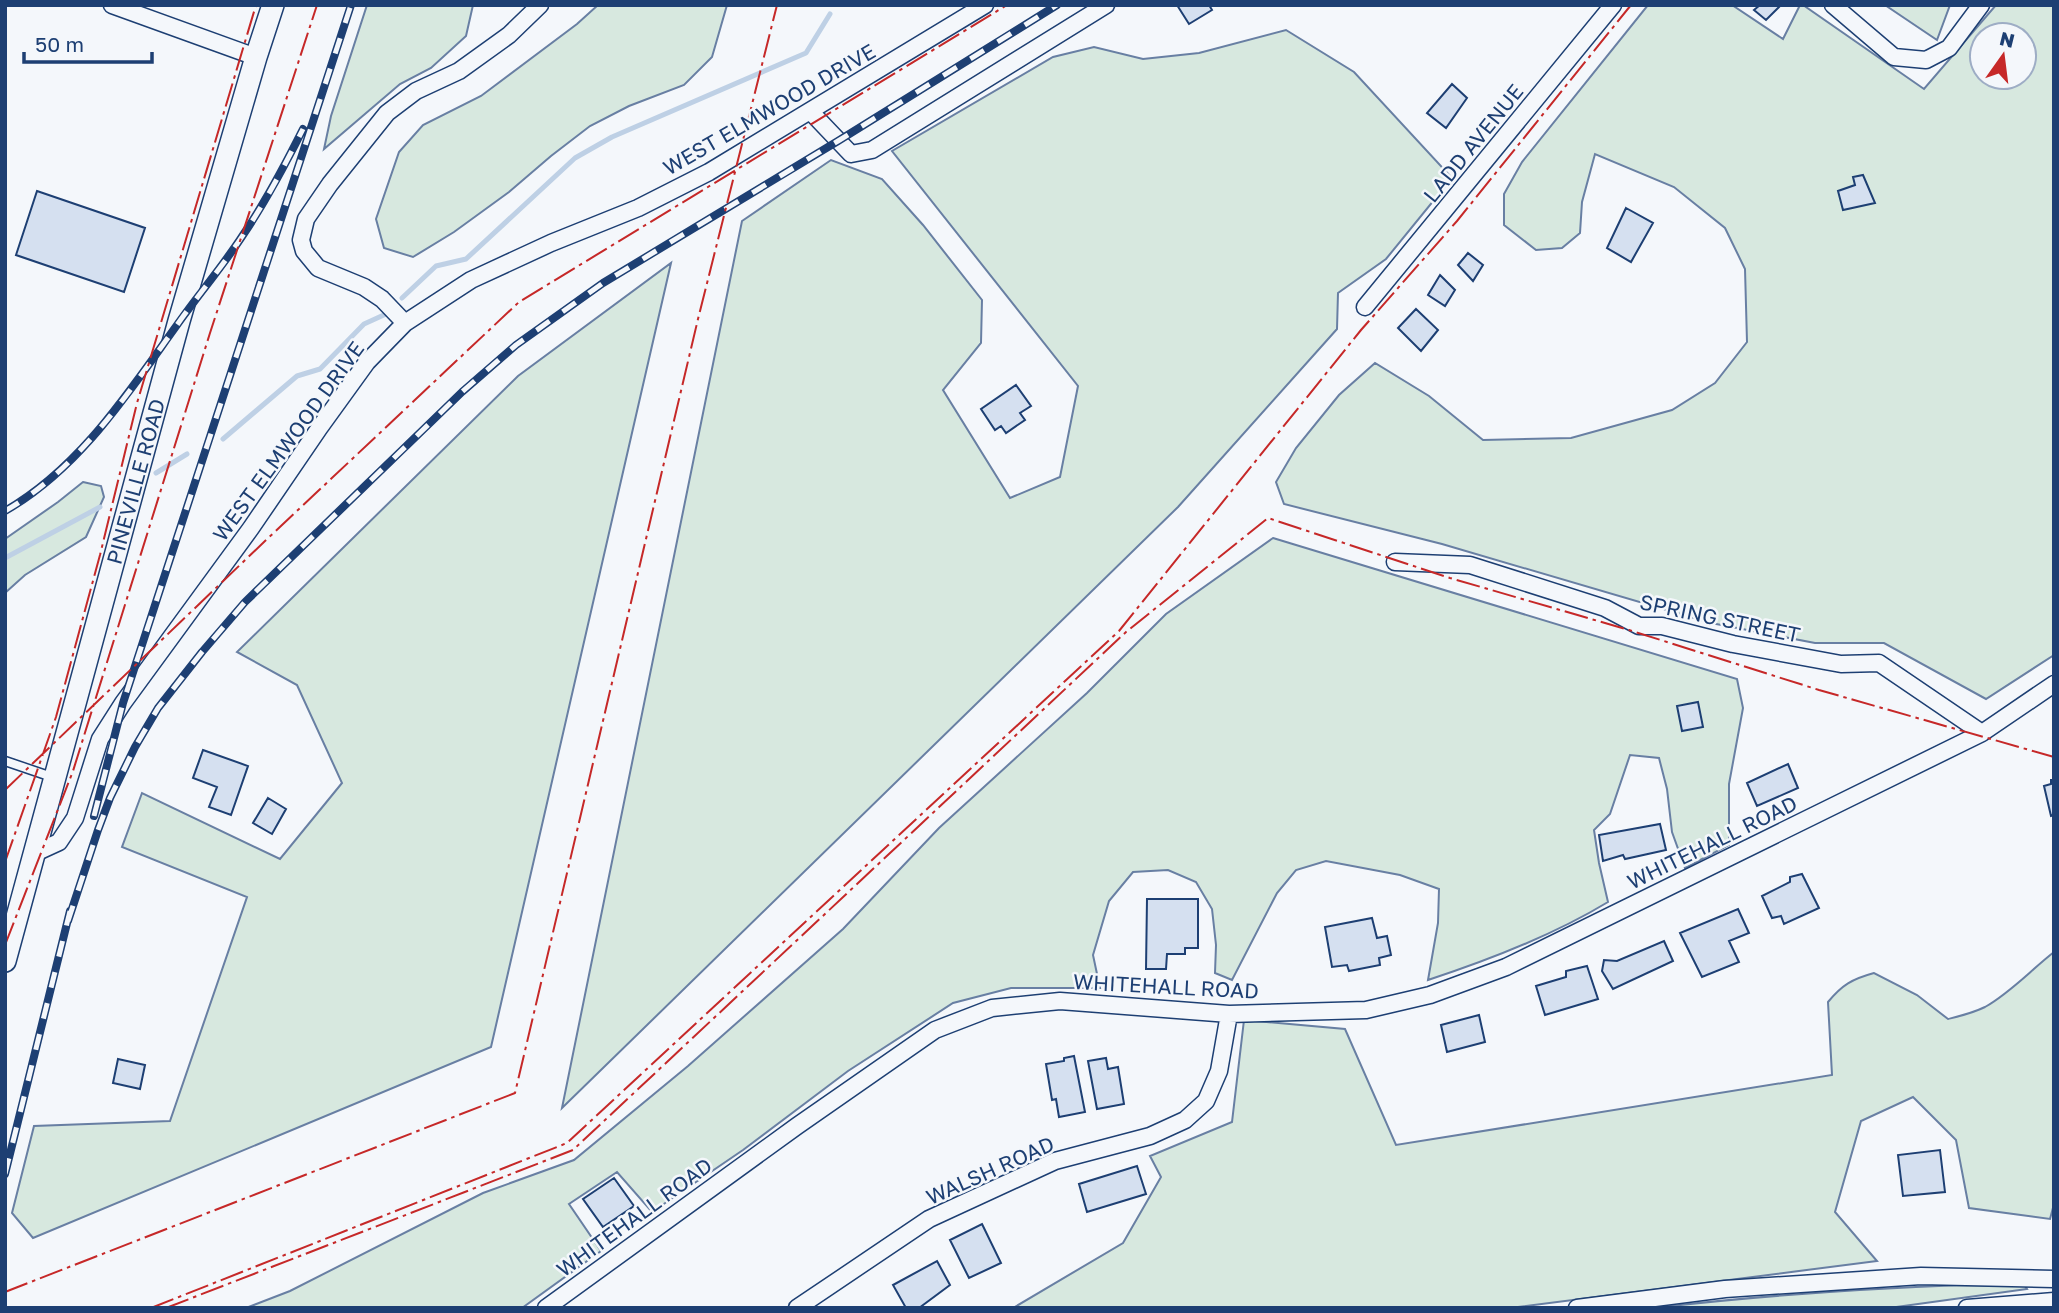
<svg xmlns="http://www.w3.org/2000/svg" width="2059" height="1313" font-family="'Golos Text',sans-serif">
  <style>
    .green { fill: #d7e8df; stroke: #687fa3; stroke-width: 2; fill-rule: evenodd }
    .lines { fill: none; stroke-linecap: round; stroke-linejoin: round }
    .stream { stroke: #bed0e5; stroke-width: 5 }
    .building { fill: #d5e0f0; stroke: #1d3f73; stroke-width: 2 }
    .service-casing { stroke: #1d3f73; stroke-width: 11 }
    .minor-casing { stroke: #1d3f73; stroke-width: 19 }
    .secondary-casing { stroke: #1d3f73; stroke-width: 24 }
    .service { stroke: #f4f7fb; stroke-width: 8 }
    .minor { stroke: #f4f7fb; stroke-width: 16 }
    .secondary { stroke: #f4f7fb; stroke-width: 21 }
    .rail-casing { stroke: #1d3f73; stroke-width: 8 }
    .rail { stroke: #f4f7fb; stroke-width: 5; stroke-dasharray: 16; stroke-linecap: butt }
    .power { stroke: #c62828; stroke-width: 2; stroke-dasharray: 24 5 3.5 5; stroke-linecap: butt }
    .labels { text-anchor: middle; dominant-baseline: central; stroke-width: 5; stroke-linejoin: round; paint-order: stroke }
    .street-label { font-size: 21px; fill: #1d3f73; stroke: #f4f7fb }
  </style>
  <rect width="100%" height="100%" fill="#f4f7fb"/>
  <!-- green -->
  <path class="green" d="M367,5H473L466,36L431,68L400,84L324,149L331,116Z
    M598,5H727L712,57L684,85L629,106L590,126L551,156L509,192L454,232L413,257L384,248L376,219L399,152L423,125L481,96L577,24Z
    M1648,5H1732L1783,39L1800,5H1803L1924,89L1996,5H2054V655L1986,699L1884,643H1815L1711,623L1442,544L1284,504L1276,482L1296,448L1339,395L1375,363L1429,396L1483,440L1571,438L1672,410L1715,383L1747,342L1745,269L1725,228L1674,187L1595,154L1582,202L1580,233L1562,248L1536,250L1504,225V194L1522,162ZM1982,35H2024V77H1982Z
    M1885,5H1950L1937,40Z
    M1286,30L1354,72L1452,178L1386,259L1338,293L1337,329L1178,507L562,1108L742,221L831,160L882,179L923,225L982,300L981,343L943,390L1010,498L1060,477L1078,386L892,151L1053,57L1094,47L1143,59L1199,53Z
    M671,263L491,1047L33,1238L12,1213L34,1126L170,1121L247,897L122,847L142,793L280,859L342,783L297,685L237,652L518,376Z
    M83,482L101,486L104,497L86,537L25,575L5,593V539L58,502Z
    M1273,538L1737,679L1743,708L1729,784V845L1685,868L1672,832L1667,789L1659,758L1630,755L1610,814L1594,830L1599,863L1608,902C1552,936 1489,960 1428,980L1438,923L1439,889L1400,875L1326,861L1296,870L1277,893L1232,980L1215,973L1216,945L1212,909L1196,882L1168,870L1133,872L1109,901L1093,955L1100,988H1011L953,1003L848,1071L743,1150L652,1212L617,1172L569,1204L601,1251L522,1308H246L290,1291L483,1193L574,1160L688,1066L843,929L939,828L1087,693L1166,614Z
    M2054,952V1204L2050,1219L1969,1208L1956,1140L1913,1097L1861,1121L1835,1212L1877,1261L1510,1308H1013L1123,1243L1161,1177L1150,1156L1232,1122L1244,1020L1345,1029L1396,1145L1832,1075L1828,1002C1842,985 1852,979 1874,973L1917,995L1948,1019C1960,1016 1973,1013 1985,1007C2010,993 2031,970 2054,952Z
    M1962,1285L2025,1286L2027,1289L1889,1308H1653C1756,1296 1859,1289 1962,1285Z"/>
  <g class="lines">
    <!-- stream -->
    <path class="stream" d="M402,298L436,266L466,259L575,158L612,137L806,53L830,14
      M223,439L297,376L320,369L364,324L386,314
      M156,473L187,454
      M5,558L100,507"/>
  </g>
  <!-- building -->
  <path class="building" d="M1177,5H1209L1212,10L1189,24Z
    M1760,5H1781L1766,20L1754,10Z
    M1452,84L1467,98L1446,128L1427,113Z
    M1863,175L1875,203L1843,210L1838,191L1855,185L1853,177Z
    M37,191L145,228L124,292L16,255Z
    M1626,208L1653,223L1631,262L1607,248Z
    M1468,253L1483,265L1473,281L1458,265Z
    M1440,275L1455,290L1445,306L1428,295Z
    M1416,309L1438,330L1421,351L1398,328Z
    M1016,385L1031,406L1020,413L1025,420L1006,433L1001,426L995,430L981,409Z
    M1698,702L1703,727L1682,731L1677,706Z
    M203,750L248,766L231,815L209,807L217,787L193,778Z
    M1788,764L1798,788L1757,806L1747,783Z
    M2051,780H2054V815L2051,816L2044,786L2051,784Z
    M268,798L286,809L272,834L253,823Z
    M1660,824L1666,850L1625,859L1623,855L1603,861L1599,835Z
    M1802,874L1819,908L1784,924L1781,916L1772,918L1762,896L1790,882V877Z
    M1147,899H1198V948H1185V954H1167L1166,969H1146Z
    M1738,909L1749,933L1729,941L1739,962L1702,977L1680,933Z
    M1372,918L1377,938L1387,936L1391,955L1379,958L1380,965L1349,971L1347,965L1332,967L1325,927Z
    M1664,941L1673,961L1613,989L1602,971L1604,960L1617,961Z
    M1587,966L1598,999L1545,1015L1536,986L1566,977V971Z
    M1479,1015L1485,1042L1447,1052L1441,1025Z
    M1074,1056L1085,1112L1059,1117L1056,1099L1052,1100L1046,1064L1064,1061V1058Z
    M1106,1058L1108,1069L1118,1067L1124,1104L1097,1109L1088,1061Z
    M118,1059L145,1065L140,1089L113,1083Z
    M1940,1150L1945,1192L1903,1196L1898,1155Z
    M1137,1166L1146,1194L1087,1212L1079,1184Z
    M614,1178L634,1206L603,1227L583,1199Z
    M982,1224L1001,1263L969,1278L950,1240Z
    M937,1261L950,1285L919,1308H906L893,1285Z"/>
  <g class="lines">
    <defs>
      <path id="service" d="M5,761L52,777"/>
      <path id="minor" d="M112,5L256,57
        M1833,5L1894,57L1926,60L1949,48L1981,5
        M811,112L851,154L872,150L1106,5
        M1365,307L1613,5
        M405,323L382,299L364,287L318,268L304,251L301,240L306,219L330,184L387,113L416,91L459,71L509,35L540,5
        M1395,562L1470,565L1605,608L1639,626H1662L1733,644L1841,664L1879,663L1982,733
        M35,853L59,842L75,818L100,739L123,703L251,528L320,427L367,362L405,323L471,280L551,243L638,208L709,172L985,5
        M546,1308L797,1126L935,1030L992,1008L1060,1001L1229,1014L1366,1010L1430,995L1506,967L1982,733L2054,684
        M797,1308L929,1219L1055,1161L1150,1136L1185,1120L1206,1101L1219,1071L1229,1014
        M1577,1308L1725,1289L1921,1276L2054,1279
        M1967,1308L2054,1301"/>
      <g id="secondary">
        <path id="s1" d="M5,961L179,321L256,57L273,5"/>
      </g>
    </defs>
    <!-- service casing -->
    <use href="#service" class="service-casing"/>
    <!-- minor casing -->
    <use href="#minor" class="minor-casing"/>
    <!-- secondary casing -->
    <use href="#secondary" class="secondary-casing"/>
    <!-- service -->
    <use href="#service" class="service"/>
    <!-- minor -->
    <use href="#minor" class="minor"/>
    <!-- secondary -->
    <use href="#secondary" class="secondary"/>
    <defs>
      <path id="rail" d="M5,511C80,468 128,393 177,325C198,295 223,266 243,235C266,201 285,165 303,129
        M94,816L123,703L351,5
        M68,921L98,830L110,798L135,747L158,708L202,652L245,602L462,392L516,345L603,283L838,141L1057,5
        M5,1174L70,911"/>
    </defs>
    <!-- rail casing -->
    <use href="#rail" class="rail-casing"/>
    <!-- rail -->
    <use href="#rail" class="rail"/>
    <!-- power -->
    <path class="power" d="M5,790L265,541L519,302L1007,5
      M5,862L56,717L100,555L137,403L256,5
      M5,945L73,771L210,333L317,5
      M5,1292L515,1093L698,319L777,5
      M151,1308L567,1143L1119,631L1361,330L1457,221L1631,5
      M166,1308L573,1150L1126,632L1268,518L1450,578L1629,630L1819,690L2054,757"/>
  </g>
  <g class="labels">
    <!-- street labels -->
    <g class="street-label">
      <text transform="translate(769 109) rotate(-30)">WEST ELMWOOD DRIVE</text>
      <text transform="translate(1473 143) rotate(-51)">LADD AVENUE</text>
      <text transform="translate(288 441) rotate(-54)">WEST ELMWOOD DRIVE</text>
      <text stroke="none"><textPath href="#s1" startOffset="497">PINEVILLE ROAD</textPath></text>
      <text transform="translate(1720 618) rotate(12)">SPRING STREET</text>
      <text transform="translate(1712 842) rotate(-26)">WHITEHALL ROAD</text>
      <text transform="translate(1166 986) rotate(3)">WHITEHALL ROAD</text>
      <text transform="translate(990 1170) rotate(-24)">WALSH ROAD</text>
      <text transform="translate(634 1217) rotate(-36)">WHITEHALL ROAD</text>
    </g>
  </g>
  <!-- border -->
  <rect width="2059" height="1313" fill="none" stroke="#1d3f73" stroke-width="14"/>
  <!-- north arrow -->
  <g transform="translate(2003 56) rotate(14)"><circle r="33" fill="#f4f7fb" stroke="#9eadc5" stroke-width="2"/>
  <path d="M0-5L12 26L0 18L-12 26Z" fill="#c62828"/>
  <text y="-10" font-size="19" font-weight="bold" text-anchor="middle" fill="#1d3f73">N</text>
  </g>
  <!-- scale -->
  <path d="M24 52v10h128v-10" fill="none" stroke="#1d3f73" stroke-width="3.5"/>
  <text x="35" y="52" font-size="21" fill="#1d3f73" stroke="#f4f7fb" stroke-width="5" paint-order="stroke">50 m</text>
</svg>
